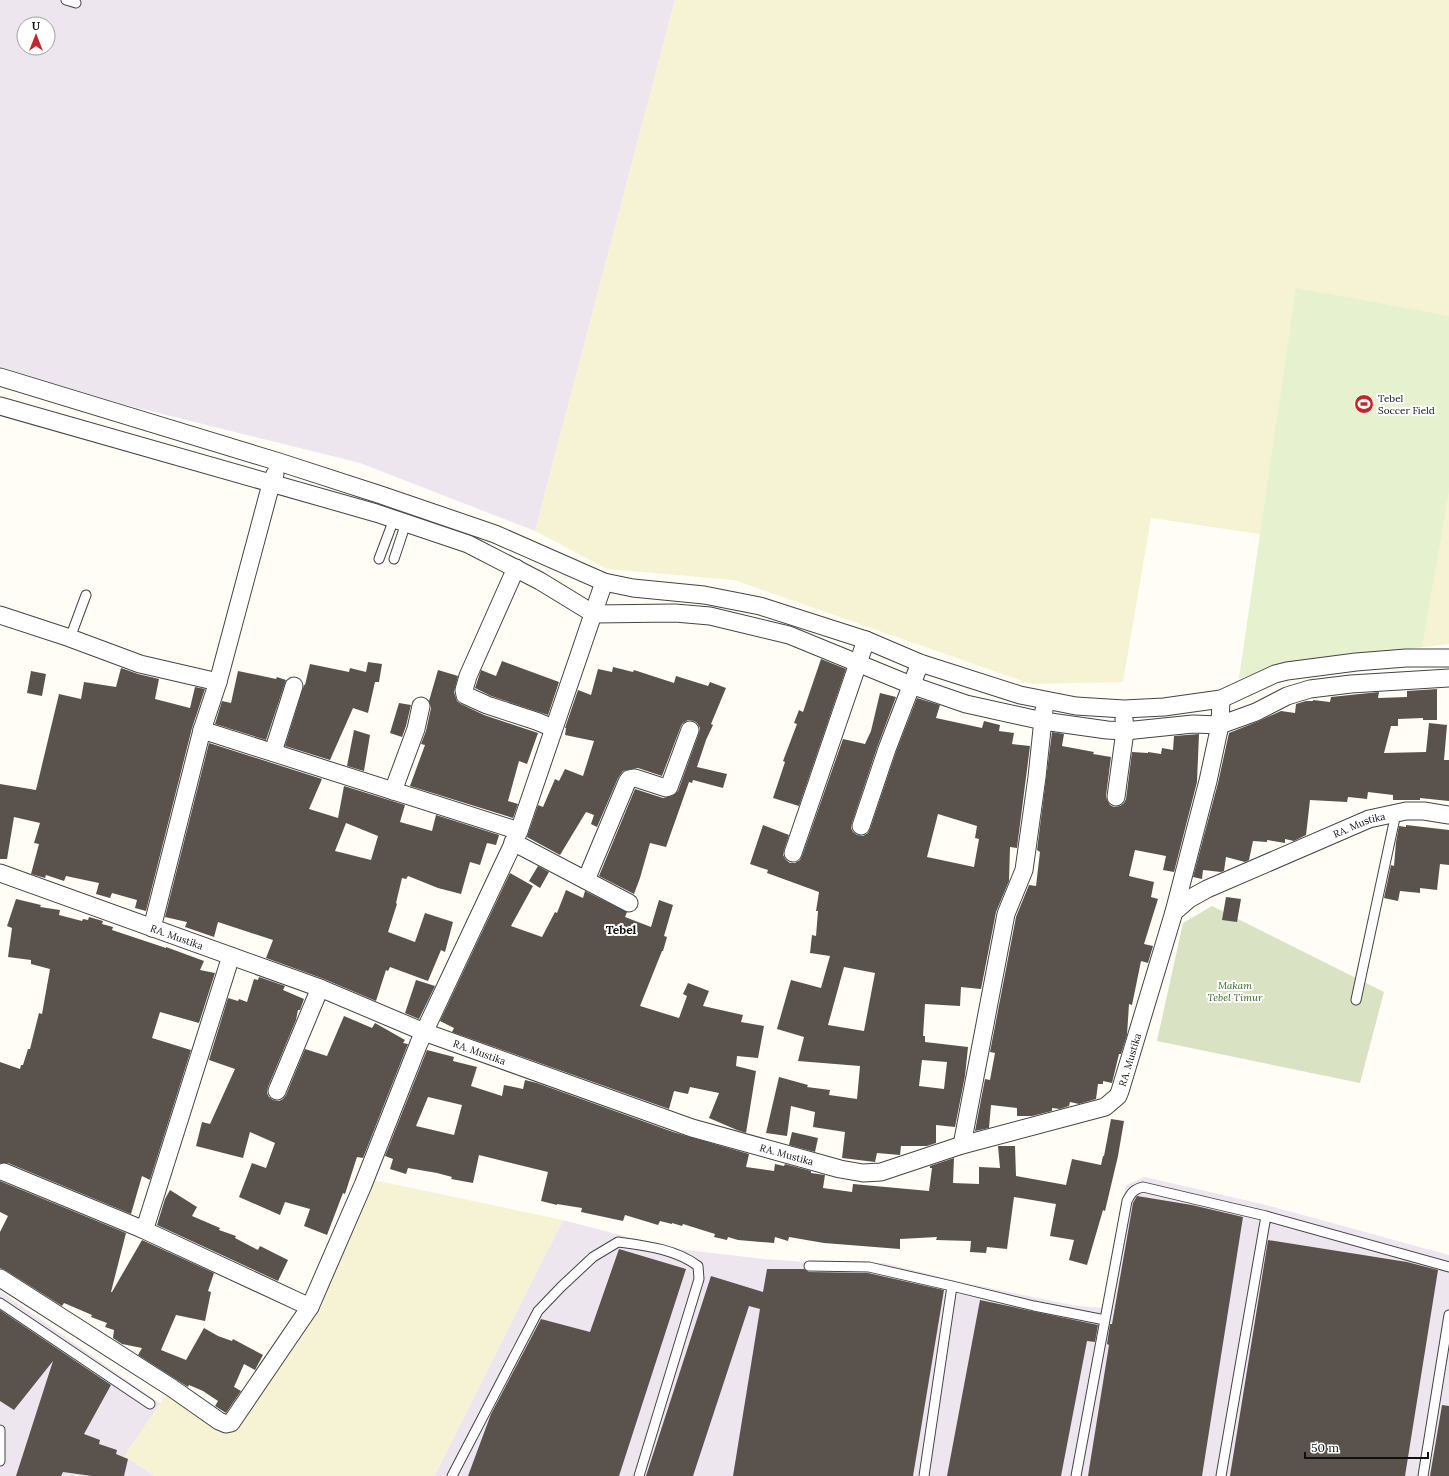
<svg xmlns="http://www.w3.org/2000/svg" width="1449" height="1476" font-family="Lora,serif">
  <style>
    .industrial { fill: #eee6ef; fill-rule: evenodd }
    .farmland { fill: #f6f3d4 }
    .cemetery { fill: #d9e3c4 }
    .pitch { fill: #e6f2cf }
    .building { fill: #5a524d; fill-rule: evenodd }
    .lines { fill: none; stroke-linecap: round; stroke-linejoin: round }
    .service-casing { stroke: #444; stroke-width: 11 }
    .minor-casing { stroke: #444; stroke-width: 19 }
    .service { stroke: #fff; stroke-width: 9 }
    .minor { stroke: #fff; stroke-width: 17 }
    .labels { text-anchor: middle; dominant-baseline: central; stroke-width: 4; stroke-linejoin: round; paint-order: stroke }
    .poi-label { font-size: 10px; fill: #111; stroke: #fff; text-anchor: start }
    .street-label { font-size: 10px; fill: #111; stroke: #fff }
    .park-label { font-size: 10px; font-style: italic; fill: #2f6b1f; stroke: #fff }
    .quarter-label { font-size: 12px; font-weight: bold; fill: #111; stroke: #fff }
  </style>
  <rect width="100%" height="100%" fill="#fffdf5"/>
  <!-- industrial -->
  <path class="industrial" d="M0,0H675L535,531L360,463L130,406L0,368ZM24,24H48V48H24Z
    M1145,1177L1266,1205L1449,1255V1476H434L563,1220L670,1248L763,1259L809,1262L884,1263L961,1282L1077,1306L1103,1308L1126,1185Z
    M0,1291L161,1404L125,1456L155,1476H0Z"/>
  <!-- farmland -->
  <path class="farmland" d="M675,0H1449V644L1276,665L1239,679L1260,534L1151,518L1123,682L1031,684L734,580L607,569L535,531Z
    M364,1178L563,1220L434,1476H155L124,1456L169,1390L225,1426L311,1303Z"/>
  <!-- cemetery -->
  <path class="cemetery" d="M1212,906L1384,992L1360,1083L1157,1041L1183,923Z"/>
  <!-- pitch -->
  <path class="pitch" d="M1296,288L1449,316V492L1422,647L1276,665L1239,679Z"/>
  <!-- building -->
  <path class="building" d="M821,659L846,669L799,806L773,798L785,762L783,761L797,724L794,723L799,710L803,712Z
    M502,661L559,682L548,715L491,696L475,688L481,670L496,676Z
    M368,662L382,664L379,682H375L368,713L353,708L330,760L285,746L304,685H305L310,664L349,672L350,668L366,672Z
    M613,667L633,672L634,670L674,683L676,676L708,686L710,682L726,688L711,724L713,725L706,740L697,767L727,774L723,788L693,780L692,783L689,782L666,847L650,843L640,878L634,894L599,876L635,789L663,798L672,796L678,791L699,733L700,728L697,723L694,721L688,720L683,723L681,726L662,776L638,768L623,771L618,778L597,827L591,824L594,815L586,812L560,855L527,837L538,805L543,807L555,779L559,781L565,769L583,776L594,741L565,735L566,728H565L578,690L591,695L598,669L612,672Z
    M121,668L138,674L159,679L155,699L190,708L195,687L205,689L192,728L146,911L135,908L137,900L112,893L110,898L96,894L99,883L66,876L64,881L46,875L45,878L31,874L39,844L34,843L40,823L14,817L7,859H0V784L36,790L59,694L81,699L84,682L116,687Z
    M438,670L458,676L454,692L457,701L461,704L484,715L538,733L527,764L519,761L508,801L518,804L513,818L410,786L425,745L421,744L426,731L431,708L429,701Z
    M31,671L46,674L42,696L27,693Z
    M238,671L276,679L277,677L286,680L266,740L215,724L222,701L231,703Z
    M1437,689V720H1423V718L1398,719V726H1391L1384,753L1426,752L1429,723L1447,725L1444,760H1449V801L1420,798V800H1393V795L1368,792L1367,799L1348,797L1347,802L1310,800L1306,835L1294,841L1285,839V843L1267,840V842L1253,841L1249,860L1245,862L1226,857L1224,871L1221,872L1203,870L1202,879L1193,877L1218,783L1229,733L1259,721L1281,711L1295,713L1296,704L1306,701H1313V700L1330,702L1331,697L1379,692L1378,698L1407,697V691Z
    M880,693L896,697L878,745L852,823L851,828L853,832L857,835L863,836L868,833L870,829L896,752L917,698L940,705L936,718L982,728L984,721L1000,725L999,731L1014,733L1012,744L1030,746L1017,848L1010,847L1009,881L996,912L981,989L961,987L960,1006L925,1004L923,1036H925V1042L968,1047L965,1076L955,1127L936,1125V1143L927,1146H901L900,1155L877,1153L875,1162L842,1158L845,1132L813,1127L815,1112L791,1106L787,1136L766,1133L779,1077L808,1085L807,1087L830,1090L829,1095L857,1099L860,1066L798,1061L804,1037L777,1029L791,980L821,988L830,956L810,953L812,935L816,936L818,911H816L819,892L767,873L768,870L750,864L763,825L789,835L784,850L783,855L786,860L790,863H795L800,860L802,856L843,739L865,744L871,731ZM938,814L977,826L975,838L979,839L974,867L927,857ZM844,967L875,973L864,1031L828,1025ZM922,1060L947,1062L944,1089L919,1086Z
    M399,703L411,705L406,726L402,737L390,733Z
    M354,730L370,735L364,771L347,766Z
    M1052,732L1064,734L1062,746L1094,752L1093,754L1111,757L1106,796L1107,800L1110,805L1114,807L1120,806L1124,803L1126,799L1132,752L1148,753V752L1161,754L1162,748L1173,750L1174,736L1199,734L1197,782L1174,872L1163,870L1166,856L1135,850L1129,876L1154,882L1151,897L1158,899L1144,944L1153,946L1148,963L1141,961L1132,1005L1129,1004L1127,1035L1121,1054H1119L1112,1083L1103,1081V1084H1098L1096,1099L1079,1104L1070,1102L1069,1106L1060,1109L1052,1108V1111L1032,1116H1017V1108L991,1105L989,1128L975,1131L985,1079L990,1080L995,1053L990,1052L1016,917L1029,885L1036,886L1040,852L1037,850Z
    M209,743L322,779L309,809L338,818L344,786L405,805L400,822L432,831L436,815L499,835L496,845L487,843L480,865L470,862L461,894L438,888L408,876L406,879L402,878L396,903L397,904L388,932L415,942L425,913L453,922L445,952L441,950L428,981L390,967L388,971L386,970L376,1001L324,979L266,958L273,940L218,922L214,937L185,927L187,922L165,917ZM346,823L378,836L371,860L335,851Z
    M1406,825L1449,830V865L1440,864L1437,890L1420,888V893L1400,891L1398,901L1384,898L1391,865L1394,866L1396,842L1399,826L1406,827Z
    M538,866L549,872L540,888L529,881Z
    M510,873L533,886L511,926L542,937L555,912L557,913L566,890L583,898L585,891L627,912L625,917L651,927L659,900L673,905L664,936L667,937L663,951H662L640,1006L679,1018L687,996L683,994L688,983L709,991L703,1006L743,1015L741,1022L764,1026L758,1058L737,1056L736,1066L756,1071L746,1133L737,1130L709,1118L719,1093L690,1087L688,1094L674,1091L669,1109L452,1032L454,1028L440,1021Z
    M1226,897L1241,899L1237,922L1222,920Z
    M16,899L41,905L40,907L60,910L59,915L82,921L83,919L88,920L89,917L103,921L102,924L113,927L112,930L166,948V947L204,961L200,970L215,973L199,1023L160,1012L152,1038L191,1050L150,1180L142,1176L131,1214L8,1163H0V1062L20,1069L21,1065H23L28,1049H30L39,1013L42,1014L50,969L31,964V960L8,957L12,928L7,926Z
    M259,977L285,986L283,990L304,999L300,1010H298L296,1020L268,1087L267,1093L269,1097L273,1100L279,1101L283,1099L286,1095L305,1049L327,1056L344,1016L372,1028L375,1023L405,1040L403,1043L408,1044L363,1158L357,1157L345,1194L343,1193L327,1235L304,1226L310,1209L285,1202L280,1215L239,1197L252,1163L266,1168L275,1143L250,1132L243,1158L196,1146L202,1122L210,1124L235,1069L209,1060L228,998L238,1001L239,999L247,1002L254,979L258,980Z
    M416,980L435,986L419,1019L405,1013Z
    M427,1050L454,1057L453,1061L477,1067L471,1086L502,1096L504,1085L523,1089L525,1080L537,1083L673,1132L749,1154L746,1167L774,1171L775,1164L784,1166L785,1164L811,1171V1173L825,1175L823,1188L852,1192L853,1184L929,1191L932,1168H930V1166L954,1158L953,1183L979,1184V1167L1000,1168L998,1146H1015L1016,1176L1066,1185L1072,1159L1101,1165L1103,1156H1104L1111,1119L1124,1121L1118,1156L1105,1211L1103,1210L1087,1265L1069,1260L1074,1240L1050,1236L1056,1204L1014,1197L1007,1249L987,1247L986,1253L970,1252L971,1241L936,1240L937,1237L900,1239V1249L824,1243L789,1237L788,1241L775,1237L774,1243L738,1240L728,1237L727,1240L714,1237L715,1234L683,1224L682,1226L672,1223V1224L660,1221L658,1225L625,1215L623,1221L581,1212L582,1208L557,1204V1205L541,1201L548,1172L479,1155L473,1183L451,1179L452,1177L437,1173L408,1168L406,1174L390,1169L393,1159L385,1156ZM428,1097L462,1105L454,1135L416,1126Z
    M792,1132L818,1138L815,1152L789,1145Z
    M0,1181L126,1233L111,1292H112L142,1240L214,1273L208,1291L211,1292L205,1321L176,1315L161,1350L186,1360L204,1328L218,1336L232,1341L233,1339L263,1355L255,1370L244,1364L234,1387L241,1391L226,1413L215,1406L218,1401L203,1391L189,1385L188,1387L138,1355L142,1348L122,1344L113,1338L114,1330L105,1327L107,1323L91,1317L92,1315L64,1303L62,1306L5,1270L0,1268V1232L8,1216L0,1212Z
    M170,1190L197,1207L192,1216L220,1228L219,1230L236,1236L235,1238L258,1250L260,1246L288,1260L278,1281L157,1225L165,1199Z
    M1137,1196L1192,1205L1243,1217L1202,1476H1088L1109,1345L1107,1344L1110,1324H1112L1133,1203Z
    M1268,1240L1407,1262L1438,1270L1405,1476H1230Z
    M619,1249L686,1269L619,1476H468L491,1414L541,1319L590,1332Z
    M767,1269H804L809,1272L868,1273L944,1290L913,1476H733L760,1309L749,1306L693,1476H646L711,1276L763,1292Z
    M980,1300L1098,1325L1095,1342L1087,1341L1061,1476H947Z
    M0,1310L111,1385L84,1434L100,1440L99,1444L117,1450L116,1454L128,1459L124,1476H92L63,1472L61,1476H16L53,1361L14,1410L0,1401Z
    M1442,1405L1449,1406V1476H1430Z"/>
  <g class="lines">
    <defs>
      <path id="service" d="M66,0L76,3
        M379,559L394,519
        M394,559L406,523
        M70,638L86,595
        M1356,1000L1396,813
        M809,1266L869,1267L952,1286L1034,1306L1105,1320
        M0,1303L150,1404
        M0,1430V1461
        M452,1476L538,1311L561,1287L593,1257L618,1242C647,1246 675,1249 698,1266L699,1279L639,1476
        M924,1476L952,1286
        M1076,1476L1127,1201C1131,1193 1134,1189 1143,1187L1266,1216L1449,1267
        M1221,1476L1266,1216
        M1423,1476L1449,1315"/>
      <g id="minor">
        <path d="M0,377L279,462L381,495L495,534L604,582L633,588L704,595L760,606L866,640L920,663L1020,695L1076,706L1124,709L1164,707L1221,699L1275,674L1287,671L1356,662L1406,658H1449"/>
        <path d="M0,406L376,513L468,544L540,581L594,614L675,613L710,616L789,635L911,685L966,704L1043,721L1107,730L1125,731L1193,724L1220,725L1256,712L1287,696L1310,689L1351,684L1449,678"/>
        <path d="M516,568L468,676L464,690L465,695L487,705L536,721L553,728"/>
        <path d="M0,615L70,638L140,664L218,682"/>
        <path d="M202,730L519,831"/>
        <path d="M273,752L294,686"/>
        <path d="M393,791L416,729L421,706"/>
        <path d="M1116,797L1125,731L1124,719"/>
        <path d="M861,826L887,749L920,663"/>
        <path d="M513,842L629,903"/>
        <path d="M793,853L866,640"/>
        <path id="s1" d="M0,873L320,988L424,1032L692,1128L840,1169L863,1173L881,1172L962,1145L1105,1107L1118,1096L1120,1091L1174,912L1189,899L1207,889L1369,819L1406,811H1424L1449,815"/>
        <path d="M586,880L627,782L629,779L635,778L666,788L669,787L690,730"/>
        <path d="M1174,912L1208,781L1220,725L1221,699"/>
        <path d="M152,928L202,730L218,682L271,484L275,474"/>
        <path d="M277,1091L320,988"/>
        <path d="M962,1145L1006,914L1024,870L1037,777L1044,710"/>
        <path d="M4,1172L142,1229L146,1225L231,956"/>
        <path d="M142,1229L310,1307"/>
        <path d="M0,1278L172,1388L219,1421L226,1424L231,1423L310,1307L363,1185L419,1043L519,831L604,582"/>
      </g>
    </defs>
    <!-- service casing -->
    <use href="#service" class="service-casing"/>
    <!-- minor casing -->
    <use href="#minor" class="minor-casing"/>
    <!-- service -->
    <use href="#service" class="service"/>
    <!-- minor -->
    <use href="#minor" class="minor"/>
  </g>
  <!-- icons -->
  <defs>
    <symbol id="stadium-disc" viewBox="-11 -11 22 22"><circle r="9.5" fill="#c4262e" stroke="#fff"/><path d="M0-5a6.5 5 0 1 0 0 10a6.5 5 0 1 0 0-10ZM-3.5-1.8h7v3.6h-7Z" fill="#fff"/></symbol>
  </defs>
  <g fill-rule="evenodd">
    <use href="#stadium-disc" x="1353" y="393" width="22" height="22"/>
  </g>
  <g class="labels">
    <!-- poi labels -->
    <g class="poi-label">
      <text x="1378" y="398">Tebel<tspan x="1378" dy="12">Soccer Field</tspan></text>
    </g>
    <!-- street labels -->
    <g class="street-label">
      <text stroke="none"><textPath href="#s1" startOffset="1581">RA. Mustika</textPath></text>
      <text stroke="none"><textPath href="#s1" startOffset="188">RA. Mustika</textPath></text>
      <text stroke="none"><textPath href="#s1" startOffset="512">RA. Mustika</textPath></text>
      <text stroke="none"><textPath href="#s1" startOffset="1221">RA. Mustika</textPath></text>
      <text stroke="none"><textPath href="#s1" startOffset="836">RA. Mustika</textPath></text>
    </g>
    <!-- park labels -->
    <g class="park-label">
      <text x="1235" y="985">Makam<tspan x="1235" dy="12">Tebel Timur</tspan></text>
    </g>
    <!-- quarter labels -->
    <g class="quarter-label">
      <text x="621" y="929">Tebel</text>
    </g>
  </g>
  <!-- north arrow -->
  <g transform="translate(36 36)"><circle r="19" fill="#ffffff" stroke="#a0a0a0"/>
  <path d="M0-3L7 15L0 10L-7 15Z" fill="#c4262e"/>
  <text y="-6" font-size="11" font-weight="bold" text-anchor="middle" fill="#111111">U</text>
  </g>
  <!-- scale -->
  <path d="M1305 1452v6h123v-6" fill="none" stroke="#111111" stroke-width="2"/>
  <text x="1311" y="1452" font-size="12" fill="#111111" stroke="#ffffff" stroke-width="3" paint-order="stroke">50 m</text>
</svg>
